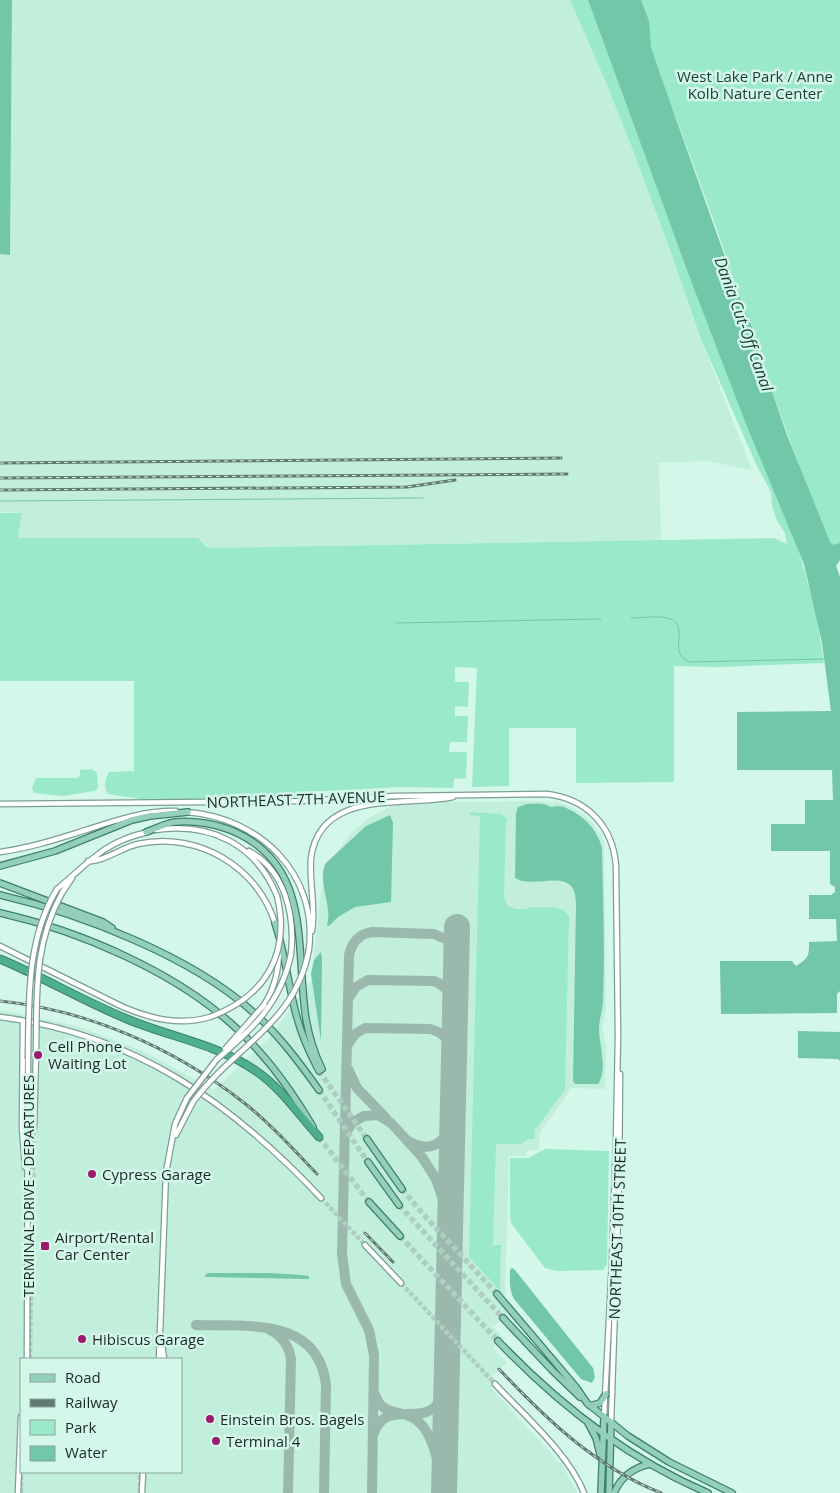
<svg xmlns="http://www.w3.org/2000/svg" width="840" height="1493" font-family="'Open Sans',sans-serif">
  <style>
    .built { fill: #c2efdc; fill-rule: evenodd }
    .green { fill: #9be9cb }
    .water { fill: #72c7a8 }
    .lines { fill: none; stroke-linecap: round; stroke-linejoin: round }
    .stream { stroke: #72c7a8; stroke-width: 1 }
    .taxiway { stroke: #9ab8ac; stroke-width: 10 }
    .runway { stroke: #9ab8ac; stroke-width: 26 }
    .tertiary-tunnel { stroke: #aecec1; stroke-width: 4.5; stroke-dasharray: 4.5 2; stroke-linecap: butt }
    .primary-tunnel { stroke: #aecec1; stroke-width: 5.5; stroke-dasharray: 5.5 3; stroke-linecap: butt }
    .tertiary-casing { stroke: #7d9e91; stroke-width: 7 }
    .primary-casing { stroke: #3c8069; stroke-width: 8 }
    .motorway-casing { stroke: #3c8069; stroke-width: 9 }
    .tertiary { stroke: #fff; stroke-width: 4.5 }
    .primary { stroke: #94cfbb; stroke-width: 5.5 }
    .motorway { stroke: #4daf8e; stroke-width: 7 }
    .rail-casing { stroke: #62796f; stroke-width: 3 }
    .rail { stroke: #d3f7e8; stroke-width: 1; stroke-dasharray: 4; stroke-linecap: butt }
    .tertiary-bridge-casing { stroke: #7d9e91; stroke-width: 7; stroke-linecap: butt }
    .tertiary-bridge { stroke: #fff; stroke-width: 4.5 }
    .poi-dot { fill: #9c196c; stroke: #d3f7e8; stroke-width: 2 }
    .labels { text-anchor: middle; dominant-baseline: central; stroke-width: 5; stroke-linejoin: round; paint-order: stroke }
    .park-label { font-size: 15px; fill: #173e31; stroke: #d3f7e8 }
    .street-label { font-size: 15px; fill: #1b2923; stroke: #d3f7e8 }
    .poi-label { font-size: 15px; fill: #1b2923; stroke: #d3f7e8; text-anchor: start }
    .water-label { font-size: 16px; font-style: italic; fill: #193f32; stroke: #d3f7e8 }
  </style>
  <rect width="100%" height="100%" fill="#d3f7e8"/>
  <!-- built -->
  <path class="built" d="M12,0H570L607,85L632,148L669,247L701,339L752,470L707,461L659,463L661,540L208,548L198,538H18L22,513L0,512V254H10Z
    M538,801L549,802L553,804L555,802L564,804L580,812V814L584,815L593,824L604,841L606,1008L602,1028L606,1045L605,1089L570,1088L569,1092L540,1132L539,1150H528L525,1156H509L505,1296L500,1291L494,1297L509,1312L493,1327L503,1337L493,1348L507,1363L492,1376L497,1382L491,1388L563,1466L577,1493H0V1011L12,1012L80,1027L145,1052L214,1090L268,1039L311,981L321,892L334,856L351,833L370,817L394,805L412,802ZM21,1359H181V1472H21Z"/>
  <!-- green -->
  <path class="green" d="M570,0H588L688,273L773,487L798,547L816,613L824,663L718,667L674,666V782L576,783V728H509V786L472,787L477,668L455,667V682H469L468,707L455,706V716H468L467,742H450L449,752H467L466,778L454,779L453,788L401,787L307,792L298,798L146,800L108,794C103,787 105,779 109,772L134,771V681H0V513H22L18,538H198L208,548L774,538L787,544L785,533L777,521L772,505L771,492L757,466L701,339L669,247L632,148L607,85Z
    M629,0H840V551H831L775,400L716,227L677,120Z
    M92,769L97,773L98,788L94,791L63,796L34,793L32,788L36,778H78L80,775V770Z
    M470,812L501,814L508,820L506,821L504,897L508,906L516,909H529V907C542,908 563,903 569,917L565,1090L535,1130V1139H528L521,1144H496L493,1245H501L500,1291L469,1257L480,816L470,815Z
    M545,1149L609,1151L607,1264L603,1270L556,1271L545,1268L511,1223L510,1213V1158H528Z"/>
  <!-- water -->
  <path class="water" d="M0,0H12L10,255L0,254Z
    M588,0H641L649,21L651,47L659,71L739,296L753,330L761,360L787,435L830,542L834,545L840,543V560L836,566L840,577V991L837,994V1013L721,1014L720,961H792L796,966C809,958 809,956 809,942L837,941L836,919H809V895H831L835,892V887L830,884V851H771V824H805V800H833L832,770H737V712L831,711L822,643L804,564L746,424L688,273Z
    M527,804C532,804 538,803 543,804C546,804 548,806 551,807C556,807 560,805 566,808C583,815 598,830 602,848C603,899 605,951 603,1002C603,1010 599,1019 599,1028C599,1045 608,1069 598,1084H575L573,1081L576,904C576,863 535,891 515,878L516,813L518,807Z
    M390,815L393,823L391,902L355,907L338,917L329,926L327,925C333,905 316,880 326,863L366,826Z
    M321,952L322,959L321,1041L311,974L314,960Z
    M798,1031L840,1032V1061L838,1059L798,1058Z
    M512,1268L515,1270L593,1368L595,1377L592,1383L581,1379L514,1299C509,1289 510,1281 510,1270Z
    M208,1273H268L302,1275L309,1276V1279L205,1277V1275Z"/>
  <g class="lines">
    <!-- stream -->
    <path class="stream" d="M0,501L423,498
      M631,618C643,618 660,615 671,619C690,628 666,653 690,662L824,659
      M396,623C464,622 532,620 601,619"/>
    <!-- taxiway -->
    <path class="taxiway" d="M348,999L356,987L368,980L434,981C449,987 453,998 455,1013
      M347,1046L355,1034L365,1028L430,1029C447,1033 452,1045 454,1061
      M348,1069L357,1088L386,1118
      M345,1134L353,1122L364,1116L378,1115L391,1123L422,1157L436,1179L445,1205L450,1240
      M410,1142C434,1155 448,1139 453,1117
      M196,1325C247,1327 318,1316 326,1385L324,1493
      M270,1330C282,1336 289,1346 291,1359L288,1493
      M375,1394C383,1418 399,1408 415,1419C434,1431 441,1472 442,1493
      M374,1433C389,1391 437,1442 446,1380
      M372,1493L374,1355L369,1330L346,1284L342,1254L349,955C352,942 359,934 372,932L434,934L457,944"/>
    <!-- runway -->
    <path class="runway" d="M444,1493L457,927"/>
    <!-- tertiary-tunnel -->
    <path class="tertiary-tunnel" d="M321,1198L365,1245
      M401,1283L495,1384
      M30,1359L34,1128
      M21,1493V1472
      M140,1493V1472"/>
    <!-- primary-tunnel -->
    <path class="primary-tunnel" d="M319,1071L367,1139
      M319,1090L368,1162
      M319,1137L369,1202
      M402,1189L423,1214L497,1294
      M399,1205L503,1318
      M400,1236L498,1341"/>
    <defs>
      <path id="tertiary" d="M0,804L302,801L396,796L547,794C587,799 613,826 616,866L618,1036L616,1139L612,1261L604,1417
        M186,812C259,817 318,873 309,949
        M155,830C210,822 256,844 277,896
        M249,851C286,871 295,916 291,954
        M0,852C30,848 57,839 86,830C114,821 145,810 176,811
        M88,861C101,863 123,847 138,844C198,831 259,867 276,926
        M57,889C90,862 103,842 148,832
        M62,893L72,878
        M312,931C316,907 309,882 311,858C320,788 406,807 453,797
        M0,946L123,1007C152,1019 179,1026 210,1017
        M264,1005C275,988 279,969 279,949
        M0,1017C134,1034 231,1102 321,1198
        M23,1021L22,1127L25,1167
        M34,1128L36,1053
        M176,1135L193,1102
        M365,1245L401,1283
        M162,1344L164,1359
        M27,1359L28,1059
        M159,1359L166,1172L175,1124L187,1098
        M495,1384C524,1415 569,1454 584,1493
        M611,1423L619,1188L620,1074
        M18,1493L21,1417
        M142,1493L143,1472"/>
      <path id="primary" d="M146,832C155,829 166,823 175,822C194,820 217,824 235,832C313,867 295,949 306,1019C309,1036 314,1053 322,1069
        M0,866L55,851L132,820L150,816L188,812
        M0,883L103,922L112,928
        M0,895C81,914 191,956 253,1012C279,1035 299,1062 319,1090
        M0,913C80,931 176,972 236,1028C267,1056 292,1091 313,1127
        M275,923C285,953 288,984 296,1014C301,1034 309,1052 319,1071
        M367,1139L402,1189
        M368,1162L399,1205
        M369,1202L400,1236
        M497,1294L576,1387L587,1403L628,1436L669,1462L732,1493
        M503,1318L552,1370L580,1397
        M498,1341C558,1404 628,1459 708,1493
        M590,1406L600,1403L606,1394
        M588,1423L596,1438L600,1454
        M601,1493L604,1417
        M609,1493L611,1423
        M614,1493C621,1477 632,1468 650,1464"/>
      <path id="motorway" d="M0,959C43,977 83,1001 127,1019C170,1037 217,1044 256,1071C282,1089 298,1114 319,1137"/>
    </defs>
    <!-- tertiary casing -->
    <use href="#tertiary" class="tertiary-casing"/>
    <!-- primary casing -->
    <use href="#primary" class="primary-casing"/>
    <!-- motorway casing -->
    <use href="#motorway" class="motorway-casing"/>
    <!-- tertiary -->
    <use href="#tertiary" class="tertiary"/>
    <!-- primary -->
    <use href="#primary" class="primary"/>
    <!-- motorway -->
    <use href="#motorway" class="motorway"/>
    <defs>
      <path id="rail" d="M0,463L561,458
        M0,478L567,474
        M0,490L407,487L455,480
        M0,1001C88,1010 174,1048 243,1102C270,1123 293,1149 317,1174
        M365,1233L393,1262
        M499,1369C546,1419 596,1467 661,1493"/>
    </defs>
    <!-- rail casing -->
    <use href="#rail" class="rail-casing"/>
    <!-- rail -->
    <use href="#rail" class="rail"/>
    <defs>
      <path id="tertiary-bridge" d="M210,1017C265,997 291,954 277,896
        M225,1049L264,1005
        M36,1053C37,996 33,945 62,893
        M28,1059C29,1001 26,940 57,889
        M216,1060C252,1030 281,1003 291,954
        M187,1098L217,1059
        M193,1102C234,1046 296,1024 309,949"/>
    </defs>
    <!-- tertiary-bridge casing -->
    <use href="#tertiary-bridge" class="tertiary-bridge-casing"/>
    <!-- tertiary-bridge -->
    <use href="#tertiary-bridge" class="tertiary-bridge"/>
  </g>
  <!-- markers -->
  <g class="poi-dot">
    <circle cx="38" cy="1055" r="5"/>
    <circle cx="92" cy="1174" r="5"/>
    <rect x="40" y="1241" width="10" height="10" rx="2.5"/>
    <circle cx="82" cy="1339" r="5"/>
    <circle cx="210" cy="1419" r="5"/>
    <circle cx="216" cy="1441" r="5"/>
  </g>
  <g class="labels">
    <!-- park labels -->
    <g class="park-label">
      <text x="755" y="76">West Lake Park / Anne<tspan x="755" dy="17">Kolb Nature Center</tspan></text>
    </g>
    <!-- street labels -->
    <g class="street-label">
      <text transform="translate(296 799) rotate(-2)">NORTHEAST 7TH AVENUE</text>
      <text transform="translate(28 1186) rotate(-90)">TERMINAL DRIVE - DEPARTURES</text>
      <text transform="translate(617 1229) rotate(-88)">NORTHEAST 10TH STREET</text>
    </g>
    <!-- poi labels -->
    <g class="poi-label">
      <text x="48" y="1046">Cell Phone<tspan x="48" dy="17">Waiting Lot</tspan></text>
      <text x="102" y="1174">Cypress Garage</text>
      <text x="55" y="1237">Airport/Rental<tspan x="55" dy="17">Car Center</tspan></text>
      <text x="92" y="1339">Hibiscus Garage</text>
      <text x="220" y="1419">Einstein Bros. Bagels</text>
      <text x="226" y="1441">Terminal 4</text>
    </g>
    <!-- water labels -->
    <g class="water-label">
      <text transform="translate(744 324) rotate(70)">Dania Cut-Off Canal</text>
    </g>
  </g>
  <!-- legend -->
  <rect x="20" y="1358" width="162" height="115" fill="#d3f7e8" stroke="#89a599"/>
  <rect x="30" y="1374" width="25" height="8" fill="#94cfbb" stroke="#89a599"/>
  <text x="65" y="1383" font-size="15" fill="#1b2923">Road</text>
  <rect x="30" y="1399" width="25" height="8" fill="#62796f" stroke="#89a599"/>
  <text x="65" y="1408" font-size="15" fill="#1b2923">Railway</text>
  <rect x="30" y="1420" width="25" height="15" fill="#9be9cb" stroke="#89a599"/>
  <text x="65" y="1433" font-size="15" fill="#1b2923">Park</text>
  <rect x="30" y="1446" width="25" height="15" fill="#72c7a8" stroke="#89a599"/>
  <text x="65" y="1458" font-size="15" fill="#1b2923">Water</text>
</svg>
